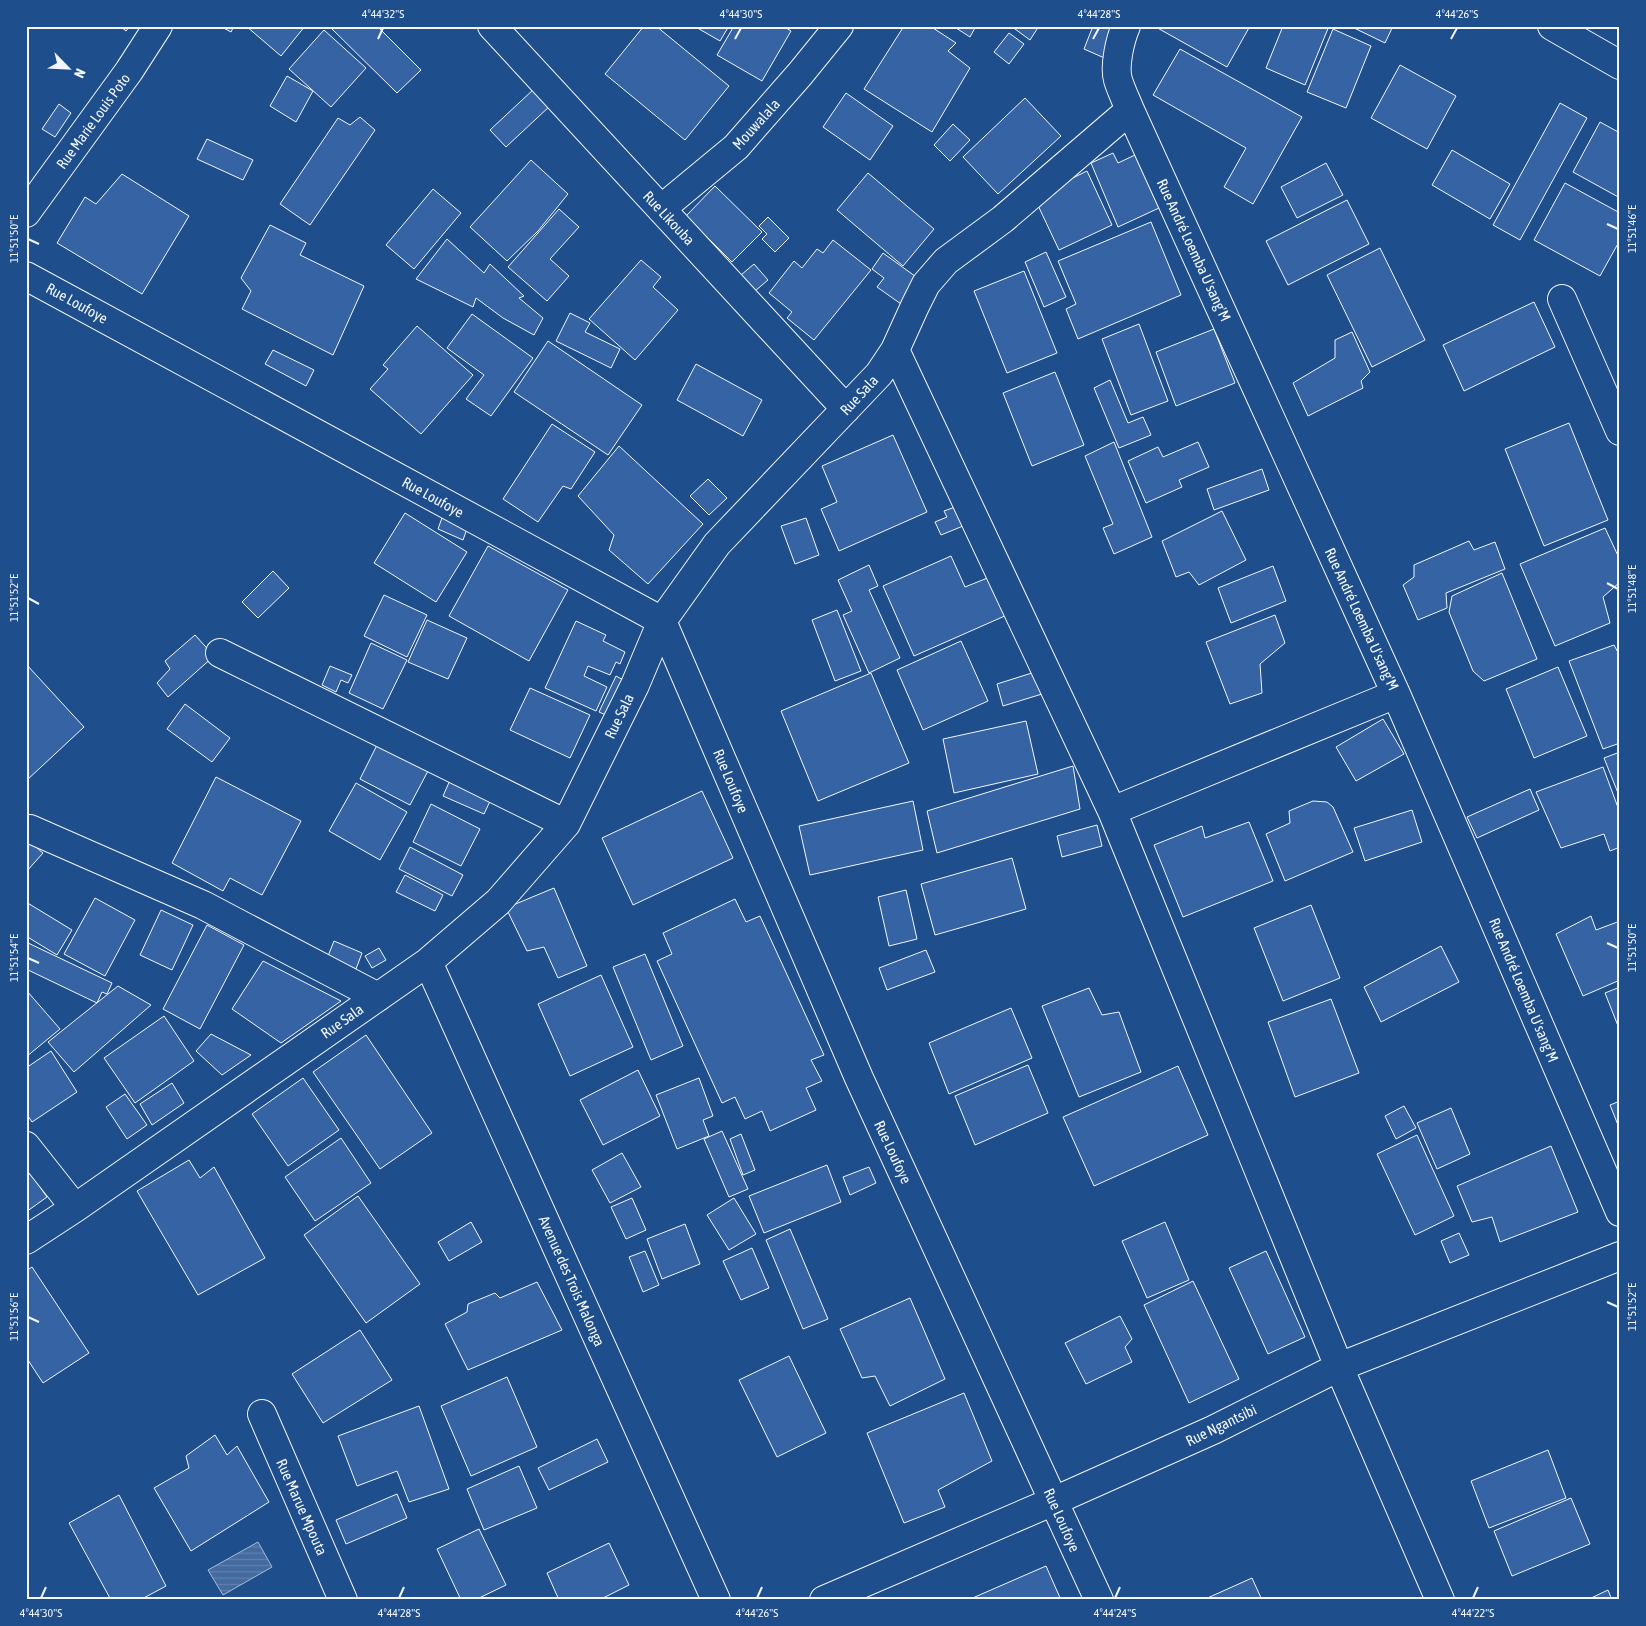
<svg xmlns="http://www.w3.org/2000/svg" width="1646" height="1626" font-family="'Asap Condensed',sans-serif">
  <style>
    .water { fill: url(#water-rules); stroke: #a8bbd7 }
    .building { fill: #3563a3; stroke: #f2f6ff }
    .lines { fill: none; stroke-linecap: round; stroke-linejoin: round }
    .minor-casing { stroke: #f2f6ff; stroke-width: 30 }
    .trunk-casing { stroke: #f2f6ff; stroke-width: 30 }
    .minor { stroke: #1f4e8c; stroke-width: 28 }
    .trunk { stroke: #1f4e8c; stroke-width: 28 }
    .ticks { fill: none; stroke: #f2f6ff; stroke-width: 2 }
    .labels { text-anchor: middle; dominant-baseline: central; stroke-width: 4; stroke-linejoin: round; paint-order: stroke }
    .street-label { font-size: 15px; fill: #f2f6ff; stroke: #1f4e8c }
    .neatline { fill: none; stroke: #f2f6ff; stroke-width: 2 }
    .ticks-label { font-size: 12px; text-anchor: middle; fill: #f2f6ff }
  </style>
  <defs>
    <pattern id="water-rules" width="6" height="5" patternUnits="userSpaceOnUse" patternTransform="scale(1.25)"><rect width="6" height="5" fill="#446ba0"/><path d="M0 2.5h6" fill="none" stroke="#5f81ae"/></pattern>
  </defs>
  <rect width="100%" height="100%" fill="#1f4e8c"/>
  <!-- water -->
  <path class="water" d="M258,1542L272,1567L223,1595L208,1570Z"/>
  <!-- building -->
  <path class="building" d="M120,26H130L126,31Z
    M220,26H234L231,32Z
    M246,26H305L281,56Z
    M329,26H377L421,70L397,93Z
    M644,26H656L729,86L685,140L605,74Z
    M694,26H729L720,41Z
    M734,26H783L791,31L762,81L717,55Z
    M904,26H930L956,43L948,51L970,68L932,132L864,89Z
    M953,26H976L970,37Z
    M1011,26H1039L1030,40Z
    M1093,26H1104L1121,33L1109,60L1084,49Z
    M1154,26H1250L1227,67Z
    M1283,26H1329L1305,85L1266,68Z
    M1350,26H1393L1385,43Z
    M1333,29L1371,46L1346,108L1307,92Z
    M324,30L366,68L331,107L289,69Z
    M1009,33L1024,44L1009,64L994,52Z
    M1180,49L1302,117L1253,204L1224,187L1246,148L1153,95Z
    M1400,65L1456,96L1427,149L1371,118Z
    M287,76L313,91L296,122L270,106Z
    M535,88L551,105L506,147L490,130Z
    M846,93L893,126L870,160L823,127Z
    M1025,98L1061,136L998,194L963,157Z
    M1560,103L1587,118L1520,240L1493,225Z
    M59,104L71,113L55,137L42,129Z
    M360,117L375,130L310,225L280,204L338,118L350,125Z
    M1600,122L1620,133V198L1573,172Z
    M953,124L970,140L950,161L934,145Z
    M207,139L253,160L243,180L197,159Z
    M1452,150L1510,184L1490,219L1432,185Z
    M1113,153L1118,163L1135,155L1159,208L1118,227L1091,163Z
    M531,160L568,194L538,231L507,261L470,227Z
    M1326,163L1343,195L1297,218L1281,187Z
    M1087,171L1112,225L1059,250L1034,197Z
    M868,173L934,229L903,266L837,210Z
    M122,174L189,216L142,294L57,243L85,197L96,204Z
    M1565,183L1620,213V240L1600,276L1534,240Z
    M715,186L762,232L732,262L686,216Z
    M433,189L461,213L414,269L386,245Z
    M1347,200L1369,244L1288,285L1266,241Z
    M559,209L579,227L550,259L569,276L547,301L508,267Z
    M768,217L789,238L775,252L762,239L767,234L759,226Z
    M1151,222L1181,295L1078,339L1066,309L1076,304L1058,261Z
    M270,225L306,243L300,255L364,286L333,355L242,309L251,291L241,278Z
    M447,239L484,273L490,264L524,296L519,298L543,318L534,335L503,318L476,298L473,307L416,279Z
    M833,240L871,270L814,340L787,318L792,312L769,293L794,261L802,268L817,249L823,253Z
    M1380,248L1425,340L1372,367L1327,275Z
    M1046,252L1066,297L1044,307L1025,262Z
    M883,253L919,279L901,304L877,287L884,278L872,269Z
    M641,260L661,277L653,287L678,310L635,360L589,319Z
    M754,264L768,280L755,291L741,275Z
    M1024,271L1057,353L1007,373L974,291Z
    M1534,302L1555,347L1464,391L1443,345Z
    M570,313L590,323L585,332L620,349L611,368L556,341Z
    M472,314L533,358L491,416L466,399L484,375L447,348Z
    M1139,324L1168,401L1131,415L1102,339Z
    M417,326L473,375L421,434L370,389L388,369L383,365Z
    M1214,329L1235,383L1176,406L1156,352Z
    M1352,332L1370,372L1361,381L1363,388L1308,416L1293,383L1335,358V340Z
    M548,341L642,405L608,455L514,392Z
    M273,350L314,370L306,386L265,364Z
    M696,364L762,400L743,436L677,400Z
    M1055,372L1084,445L1032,466L1003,393Z
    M1110,380L1128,423L1143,417L1151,435L1119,448L1094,388Z
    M1569,423L1608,520L1544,546L1505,449Z
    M552,424L595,452L571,489L563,486L538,522L503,499Z
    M893,435L927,512L839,551L821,509L837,502L822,466Z
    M1114,442L1152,537L1114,554L1103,528L1113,524L1085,456Z
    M1198,442L1209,467L1179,480L1182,487L1146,503L1128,461L1158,447L1163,457Z
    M619,446L703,524L648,584L609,550L614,535L578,496Z
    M1262,469L1269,490L1214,510L1207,489Z
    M708,479L727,498L709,515L690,496Z
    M955,507L963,526L941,535L935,522L947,517L944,511Z
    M1222,511L1246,560L1199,585L1189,572L1176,577L1162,541Z
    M405,513L467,552L436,602L374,563Z
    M443,515L468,526L463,540L438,529Z
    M806,518L819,555L795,564L781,526Z
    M1605,528L1620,560V582L1603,597L1610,623L1555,646L1520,564Z
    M1469,541L1474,550L1495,542L1505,569L1446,593L1447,608L1418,620L1403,585L1414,577V565Z
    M488,546L568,590L529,661L449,616Z
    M951,556L965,587L990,577L1007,615L914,656L883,586Z
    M869,565L878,586L869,590L900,658L869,673L843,615L852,611L838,580Z
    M1273,566L1286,601L1231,623L1218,588Z
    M273,571L289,588L258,618L242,602Z
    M1502,573L1537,659L1484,681L1473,671L1449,612L1452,596Z
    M384,595L427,615L407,657L364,636Z
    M837,610L861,671L835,681L812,620Z
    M1275,615L1285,643L1260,664L1262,693L1230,704L1206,642Z
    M427,620L467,638L448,679L408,662Z
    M576,621L606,635L603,641L625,652L620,664L616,662L610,675L588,666L584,676L607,687L596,711L545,688Z
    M195,635L214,656L168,697L157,683L170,669L165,661Z
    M961,641L988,701L923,730L897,670Z
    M371,643L407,660L383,709L349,693Z
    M1614,645L1620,656V743L1603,749L1569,661Z
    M26,664L84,727L26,781Z
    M330,666L352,675L348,683L341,680L336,692L322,685Z
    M1558,667L1587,736L1534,758L1506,689Z
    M1035,672L1042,694L1003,706L997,684Z
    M871,673L909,763L818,801L781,711Z
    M616,676L625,681L608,716L599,712Z
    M530,688L590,715L570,758L510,730Z
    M185,704L230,738L212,762L167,729Z
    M1383,719L1404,754L1356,781L1336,747Z
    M1026,721L1038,774L954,793L943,739Z
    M377,745L428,771L410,805L360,779Z
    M1620,752V798L1604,758Z
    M1073,766L1080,809L937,853L927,811Z
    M1603,767L1620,813V847L1610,851L1604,834L1561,848L1536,792Z
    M216,777L301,821L262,895L230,878L223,891L172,863Z
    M451,778L492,797L484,814L443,796Z
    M356,783L407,812L380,860L329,831Z
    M1530,789L1539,810L1477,838L1467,817Z
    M702,791L733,858L633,905L602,838Z
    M913,801L923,850L810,875L799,826Z
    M1313,801L1327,802L1333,807L1353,852L1285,881L1266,834L1290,823L1289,811Z
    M431,804L480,829L461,866L413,842Z
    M1412,810L1422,842L1365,861L1354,828Z
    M1249,822L1273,881L1183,917L1154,845L1202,826L1205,838Z
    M1097,825L1102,846L1062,857L1057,836Z
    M26,839L43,853L26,872Z
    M410,847L463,875L452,896L399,869Z
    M1012,858L1026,909L935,935L921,884Z
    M405,875L443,895L435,911L396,892Z
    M554,888L587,966L558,978L544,947L527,951L506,908Z
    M906,890L917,939L889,946L878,897Z
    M95,898L135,920L105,976L64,954Z
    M735,899L746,922L760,916L824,1055L811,1060L822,1081L806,1088L816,1110L770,1131L762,1111L745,1119L735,1097L722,1103L657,961L672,954L663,933Z
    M26,902L72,930L57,955L26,936Z
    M1311,905L1340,978L1283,1001L1254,928Z
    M161,910L193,925L172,970L140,955Z
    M1591,916L1596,930L1620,921V980L1583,996L1556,934Z
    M207,925L244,945L200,1029L163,1009Z
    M334,941L362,953L356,969L328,956Z
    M26,942L112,983L107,994L102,992L97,1003L26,969Z
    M1441,946L1459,982L1381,1022L1364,987Z
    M379,948L386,960L372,968L365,956Z
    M926,950L935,972L887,990L879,968Z
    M645,954L683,1046L651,1060L613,967Z
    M263,961L341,1001L281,1043L232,1009Z
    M601,975L633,1047L570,1076L538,1004Z
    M118,986L151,1005L74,1072L48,1042Z
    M1620,987V1031L1605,993Z
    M1089,988L1102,1015L1119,1012L1141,1072L1079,1097L1042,1006Z
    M27,991L60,1029L26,1057V992Z
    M1331,999L1359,1073L1295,1097L1268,1022Z
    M1011,1008L1032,1058L949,1094L929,1043Z
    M164,1016L194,1061L135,1103L104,1058Z
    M211,1034L251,1055L222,1075L196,1051Z
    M366,1035L432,1133L380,1169L313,1072Z
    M51,1051L77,1092L32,1122L26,1113V1068Z
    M1028,1065L1048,1113L975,1145L955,1096Z
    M1178,1066L1208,1135L1094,1186L1063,1117Z
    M638,1070L660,1116L603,1145L580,1100Z
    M303,1078L339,1130L288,1166L252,1114Z
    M699,1078L713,1116L703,1120L709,1136L677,1149L656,1095Z
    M172,1083L184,1103L152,1125L140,1104Z
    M125,1094L147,1125L127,1139L106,1107Z
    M1620,1101V1130L1610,1105Z
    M1404,1106L1416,1128L1396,1139L1385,1116Z
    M1451,1108L1470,1154L1437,1169L1417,1123Z
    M722,1131L748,1189L729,1197L704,1139Z
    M741,1134L755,1170L743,1175L730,1139Z
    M1417,1135L1454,1216L1415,1235L1377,1154Z
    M341,1138L371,1183L315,1221L285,1177Z
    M1551,1146L1578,1212L1500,1242L1492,1217L1472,1222L1457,1186Z
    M622,1153L641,1187L610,1203L592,1170Z
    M189,1160L200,1178L214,1167L265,1258L198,1295L137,1191Z
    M827,1165L841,1202L764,1233L749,1196Z
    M26,1167L47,1197L26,1212Z
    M869,1167L876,1183L850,1195L843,1177Z
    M358,1196L420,1284L366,1323L304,1235Z
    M632,1198L646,1230L626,1239L611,1207Z
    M734,1198L756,1234L729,1250L707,1215Z
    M471,1222L482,1242L449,1261L438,1242Z
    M1165,1222L1189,1280L1147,1298L1122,1241Z
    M685,1224L700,1264L662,1279L647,1239Z
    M790,1229L828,1319L803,1329L766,1240Z
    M1459,1233L1469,1255L1450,1263L1441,1241Z
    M752,1248L769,1288L741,1300L723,1261Z
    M645,1251L659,1285L643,1292L629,1257Z
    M1266,1251L1305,1337L1268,1354L1229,1268Z
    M32,1267L89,1353L43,1383L26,1357V1271Z
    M1193,1281L1239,1379L1189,1403L1144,1305Z
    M537,1282L562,1330L468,1370L445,1324L467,1312L468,1304L495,1293L500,1298Z
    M910,1298L945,1379L890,1406L875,1376L862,1378L840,1329Z
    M1120,1316L1132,1339L1125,1347L1132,1362L1086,1384L1065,1343Z
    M360,1330L392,1380L323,1423L292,1374Z
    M789,1356L826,1433L777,1457L739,1380Z
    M507,1377L537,1447L471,1476L441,1406Z
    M964,1393L992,1461L938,1490L945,1507L904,1523L867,1433Z
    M419,1406L449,1489L409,1502L397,1471L357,1486L338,1436Z
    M215,1435L227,1455L237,1446L269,1502L191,1551L154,1488L189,1468L186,1456Z
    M597,1439L608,1462L549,1490L538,1468Z
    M1548,1450L1566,1498L1489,1528L1471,1481Z
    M519,1466L537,1508L484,1530L467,1489Z
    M397,1494L407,1518L346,1544L336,1520Z
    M119,1495L166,1586L140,1600H111L69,1523Z
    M1571,1498L1590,1544L1512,1576L1494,1531Z
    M479,1529L506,1585L475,1600H461L437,1549Z
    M609,1543L629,1585L599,1600H559L547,1573Z
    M1046,1566L1061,1600H968Z
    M1252,1578L1262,1600H1203Z
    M1608,1590L1612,1600H1587Z"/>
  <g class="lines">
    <defs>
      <path id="minor" d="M492,26L846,409
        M1126,26C1120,40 1114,66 1118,80C1121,90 1126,100 1130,110L1396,694L1620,1212
        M661,209L736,147L800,74L839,26
        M26,213L129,71L158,26
        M26,276L662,621L859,1078L1099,1600
        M1562,299L1620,431
        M895,350L1112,811L1339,1367L1440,1600
        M220,653L566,824
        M1112,811L1396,694
        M30,829L203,905L378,997
        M428,962L716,1600
        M26,1146L75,1208
        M26,1240L75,1208L428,962L498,902L566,824L635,685L662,621L717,544L879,374L895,350L915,306L926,284L946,261L1003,219L1130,110
        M262,1414L343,1600
        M824,1600L1054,1501L1213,1430L1339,1367L1620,1256"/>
      <path id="trunk" d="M1552,26L1620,65"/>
    </defs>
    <!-- minor casing -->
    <use href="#minor" class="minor-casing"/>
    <!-- trunk casing -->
    <use href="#trunk" class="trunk-casing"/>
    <!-- minor -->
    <use href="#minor" class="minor"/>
    <!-- trunk -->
    <use href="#trunk" class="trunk"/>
  </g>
  <!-- ticks -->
  <path class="ticks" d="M378,39L383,28M735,39L741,28M1093,39L1099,28M1451,39L1457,28M1607,224L1618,229M28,239L39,244M1607,583L1618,589M28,598L39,604M1607,943L1618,948M28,958L39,963M1607,1302L1618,1307M28,1317L39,1322M41,1598L46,1587M399,1598L404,1587M757,1598L762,1587M1115,1598L1120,1587M1473,1598L1478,1587"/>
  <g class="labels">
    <!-- street labels -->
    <g class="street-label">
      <text transform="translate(93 121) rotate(-54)">Rue Marie Louis Poto</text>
      <text transform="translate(756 124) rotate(-48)">Mouwalala</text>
      <text transform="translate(669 218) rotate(47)">Rue Likouba</text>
      <text transform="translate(1194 250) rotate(65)">Rue André Loemba U'sang'M</text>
      <text transform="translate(77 303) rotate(29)">Rue Loufoye</text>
      <text transform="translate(859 395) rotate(-47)">Rue Sala</text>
      <text transform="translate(433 497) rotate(29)">Rue Loufoye</text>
      <text transform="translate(1362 619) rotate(65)">Rue André Loemba U'sang'M</text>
      <text transform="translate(619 716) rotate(-64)">Rue Sala</text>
      <text transform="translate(731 781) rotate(67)">Rue Loufoye</text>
      <text transform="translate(1524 990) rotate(67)">Rue André Loemba U'sang'M</text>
      <text transform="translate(342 1021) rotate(-35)">Rue Sala</text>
      <text transform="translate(893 1152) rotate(65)">Rue Loufoye</text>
      <text transform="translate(572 1281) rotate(66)">Avenue des Trois Malonga</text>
      <text transform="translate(1221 1425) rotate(-26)">Rue Ngantsibi</text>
      <text transform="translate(302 1507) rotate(66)">Rue Marue Mpouta</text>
      <text transform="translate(1062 1520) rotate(66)">Rue Loufoye</text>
    </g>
  </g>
  <!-- border -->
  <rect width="1646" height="1626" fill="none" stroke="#1f4e8c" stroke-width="55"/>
  <!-- north arrow -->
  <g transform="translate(68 68) rotate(114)" stroke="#1f4e8c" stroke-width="4" paint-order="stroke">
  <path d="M0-4L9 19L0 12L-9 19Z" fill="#f2f6ff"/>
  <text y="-8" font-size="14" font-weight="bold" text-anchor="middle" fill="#f2f6ff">N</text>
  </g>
  <rect x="28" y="28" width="1590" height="1570" class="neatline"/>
  <g class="ticks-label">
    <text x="383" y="18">4°44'32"S</text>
    <text x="741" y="18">4°44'30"S</text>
    <text x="1099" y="18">4°44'28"S</text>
    <text x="1457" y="18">4°44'26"S</text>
    <text transform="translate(1632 229) rotate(-90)" y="4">11°51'46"E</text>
    <text transform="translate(14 239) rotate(-90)" y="4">11°51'50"E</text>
    <text transform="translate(1632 589) rotate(-90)" y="4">11°51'48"E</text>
    <text transform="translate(14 598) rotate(-90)" y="4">11°51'52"E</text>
    <text transform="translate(1632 948) rotate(-90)" y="4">11°51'50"E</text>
    <text transform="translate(14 958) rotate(-90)" y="4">11°51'54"E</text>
    <text transform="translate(1632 1307) rotate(-90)" y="4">11°51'52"E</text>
    <text transform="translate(14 1317) rotate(-90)" y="4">11°51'56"E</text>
    <text x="41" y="1617">4°44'30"S</text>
    <text x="399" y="1617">4°44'28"S</text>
    <text x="757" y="1617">4°44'26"S</text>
    <text x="1115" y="1617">4°44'24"S</text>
    <text x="1473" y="1617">4°44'22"S</text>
  </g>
</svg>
